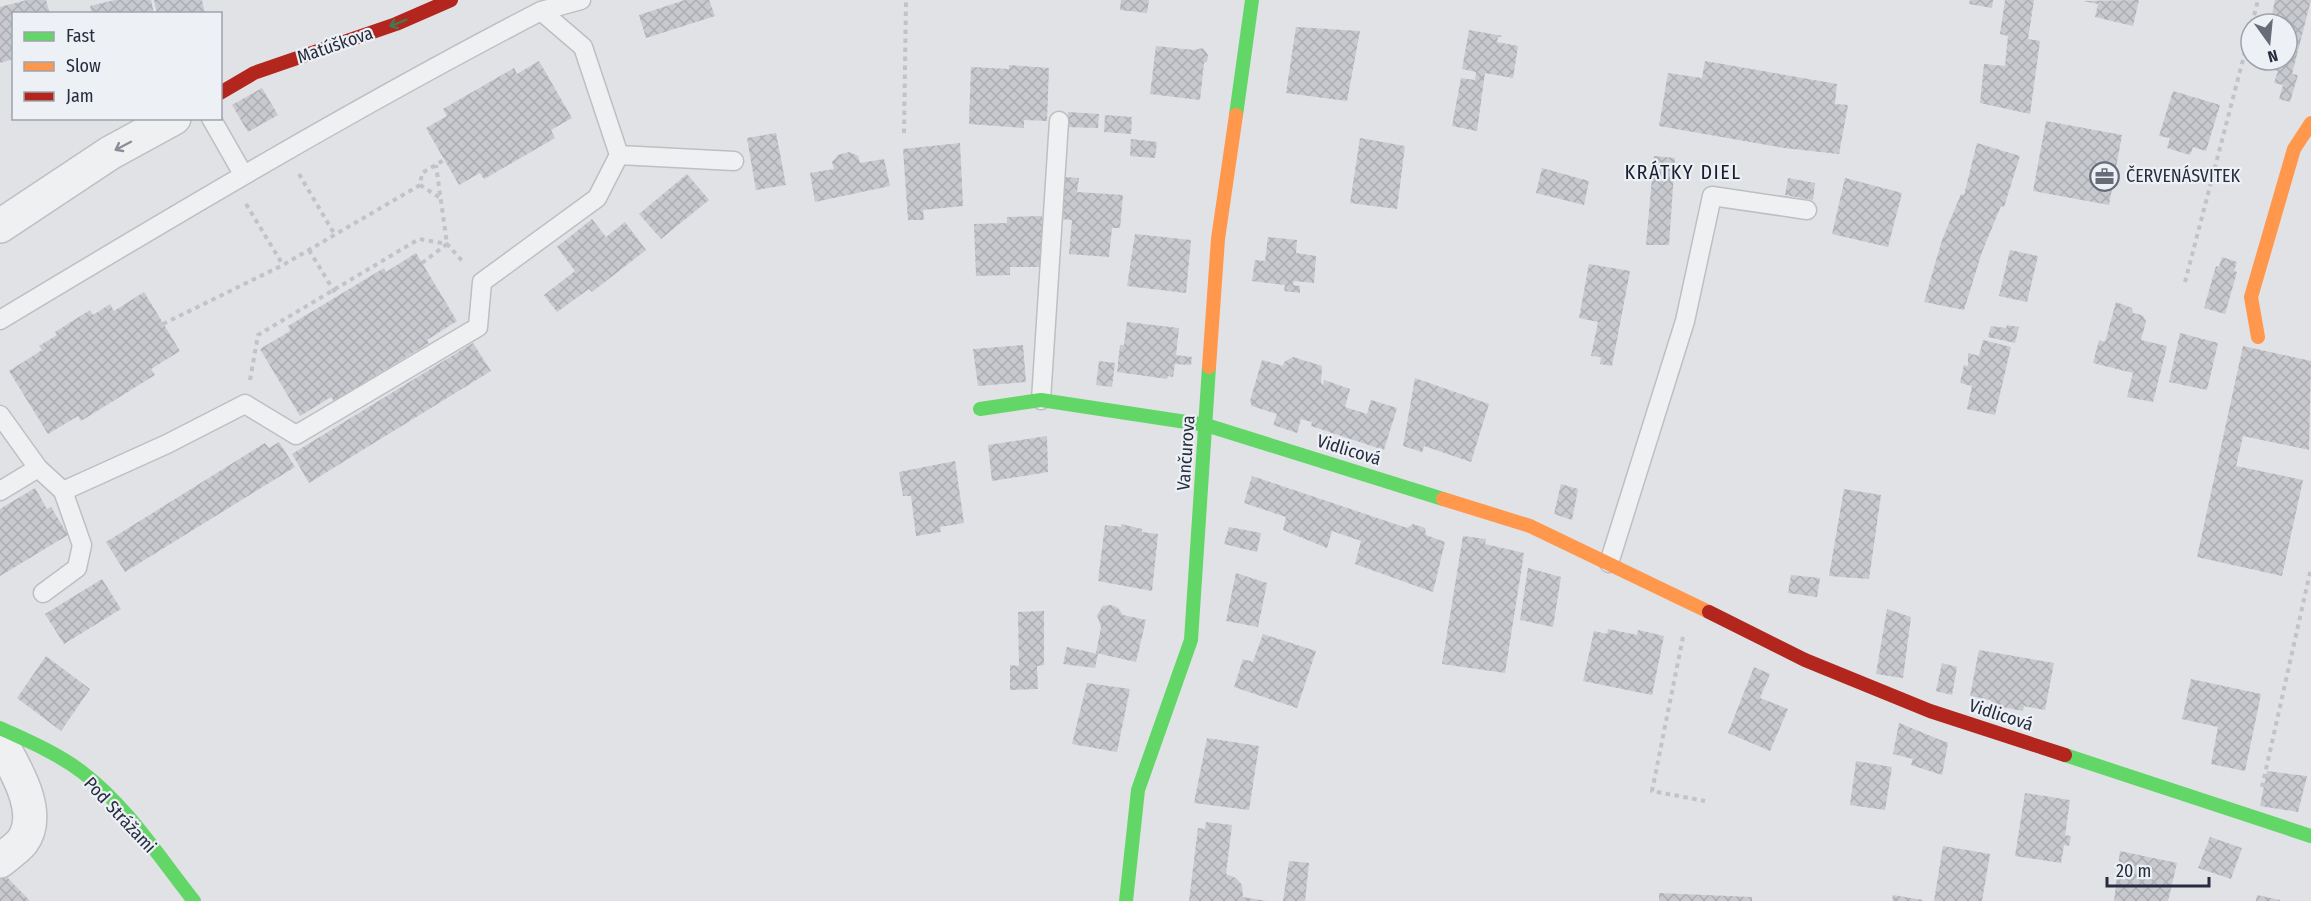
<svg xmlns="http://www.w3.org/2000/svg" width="2311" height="901" font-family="'Fira Sans Condensed',sans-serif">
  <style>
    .building { fill: url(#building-cross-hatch) }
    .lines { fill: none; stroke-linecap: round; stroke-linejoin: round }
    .lane-casing { stroke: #bdbfc3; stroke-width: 21 }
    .street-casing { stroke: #bdbfc3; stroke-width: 36 }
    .path { stroke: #c2c3c8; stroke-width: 4; stroke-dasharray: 4.5 4.5; stroke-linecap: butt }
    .lane { stroke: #eff0f2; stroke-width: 18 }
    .street { stroke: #eff0f2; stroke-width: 33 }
    .fast { stroke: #63d668; stroke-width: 14 }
    .slow { stroke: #ff974d; stroke-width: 14 }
    .jam { stroke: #b3261e; stroke-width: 14 }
    .oneway { stroke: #427951 }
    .oneway2 { stroke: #8b8e98 }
    .labels { text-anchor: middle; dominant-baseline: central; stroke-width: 4.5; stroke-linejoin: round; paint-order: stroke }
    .street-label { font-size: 18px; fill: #272d3f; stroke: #edf0f5 }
    .poi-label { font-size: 18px; fill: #272d3f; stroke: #edf0f5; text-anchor: start }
    .neighbourhood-label { font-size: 20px; letter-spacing: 1.5px; fill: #191f2f; stroke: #edf0f5 }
  </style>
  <defs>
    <pattern id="building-cross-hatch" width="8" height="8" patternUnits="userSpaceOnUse" patternTransform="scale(1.5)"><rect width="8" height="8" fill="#c7c9ce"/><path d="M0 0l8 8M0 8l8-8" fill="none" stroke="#abadb2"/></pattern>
  </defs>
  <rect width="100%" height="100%" fill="#e0e2e6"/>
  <!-- building -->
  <path class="building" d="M27,0H46L50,14H14V59L0,63V7Z
    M115,0H151L154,14H92L90,6Z
    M154,0H202L205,14H157Z
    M685,0H709L715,16L646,38L639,15Z
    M1121,0H1149L1147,13L1120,10Z
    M1970,0H1993L1992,8L1969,4Z
    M2005,0H2034L2028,39L2040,41L2030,114L1980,103L1984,64L2005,66L2008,36L2000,34Z
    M2139,0L2133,26L2095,17L2098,4L2083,1Z
    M2275,0H2311L2292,74L2298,75L2290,102L2279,99L2283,85L2274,83L2278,71L2268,69L2270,60H2287V24H2270Z
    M1296,27L1360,31L1347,101L1286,93Z
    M1469,30L1503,36L1498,37L1497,42L1518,46L1513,78L1485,73L1477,131L1452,126L1461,78L1475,80L1476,72L1462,69Z
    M1156,46L1194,50L1203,48L1208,55L1207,62L1204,63L1200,100L1150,94Z
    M539,61L572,118L551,130L555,138L484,179L480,173L459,185L426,128L447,116L443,109L514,68L517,74Z
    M1705,61L1837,84L1835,104L1848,105L1839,154L1784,148L1659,126L1668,73L1702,78Z
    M1009,65L1049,68L1047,121L1024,120V128L969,124L971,67L1009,69Z
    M262,88L278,115L248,132L232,105Z
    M2173,91L2220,105L2206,151L2193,147L2190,155L2167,148L2170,138L2159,136Z
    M1068,112L1099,114L1098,128L1067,127Z
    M1105,115L1132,117L1131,134L1104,132Z
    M2046,121L2122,135L2109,205L2033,191Z
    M776,133L786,185L756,190L747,138Z
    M1360,138L1405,146L1397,209L1350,203Z
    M1131,139L1157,142L1155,158L1130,156Z
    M960,143L963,206L923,210L924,220H908L903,149Z
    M1977,143L2020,156L2004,207L2001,206L1982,252L1964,310L1924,302L1942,240L1961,194L1964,195Z
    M849,152L858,156L860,163L884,159L890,186L815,202L810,173L834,169L832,162L838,155Z
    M1654,156L1675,158L1669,245H1646Z
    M1542,168L1589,181L1584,205L1536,193Z
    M687,174L709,200L661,239L639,214Z
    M1065,177L1079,178L1077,192L1123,195L1120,228H1112L1109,257L1069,254L1072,220L1061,219Z
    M1788,178L1815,183L1813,200L1785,195Z
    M1845,178L1902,193L1888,247L1832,234Z
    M1042,216L1043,267H1010V275L976,276L974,224L1007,223V217Z
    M592,219L606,237L625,222L646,250L592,292L589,289L557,312L544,295L575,271L557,247Z
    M1135,234L1191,240L1186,293L1127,286Z
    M1268,237L1297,240L1296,253L1316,256L1314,283L1294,281L1293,285L1300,286V293L1284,291L1285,285L1252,281L1255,260L1265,261Z
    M2010,250L2038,256L2027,302L1999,296Z
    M416,253L457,321L427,340L429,343L334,401L331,397L300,416L260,349L290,331L288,326L384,268L386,272Z
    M2222,257L2237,262L2234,271L2237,272L2225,314L2204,308L2216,266L2219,267Z
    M1589,264L1630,271L1612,366L1600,364L1601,357L1591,356L1598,322L1579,318Z
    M144,292L180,351L151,369L155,375L81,421L78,416L48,434L9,371L42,350L39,346L57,335L55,332L90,310L93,315L110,304L114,311Z
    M2116,302L2132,308L2133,313L2142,315L2146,321L2141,340L2167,346L2153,402L2127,397L2133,373L2093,363L2099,340L2105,342Z
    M1127,322L1179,328L1176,355L1192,357L1191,365L1175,364L1173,377L1168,376L1167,379L1117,372L1120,345H1124Z
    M2007,325L2019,327L2015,343L1988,337L1991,326L2006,328Z
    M2180,333L2218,343L2207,390L2169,382Z
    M1983,340L2011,347L1995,415L1967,409L1972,386L1960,383L1964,365L1968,366V353L1979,356Z
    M473,343L491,371L309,483L292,454Z
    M1023,345L1026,382L978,386L973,349Z
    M2243,346L2311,361L2309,450L2243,436L2236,466L2303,480L2282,576L2197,557Z
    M1293,357L1322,366L1321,383L1323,385L1324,380L1350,389L1345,407L1367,414L1371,400L1397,408L1384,450L1311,426L1312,422L1301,419L1297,433L1273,425L1277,414L1252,406L1250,401L1262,360L1283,366L1284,362Z
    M1099,361L1115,363L1112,387L1096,385Z
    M1415,378L1489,404L1471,462L1424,446L1422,452L1403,446Z
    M1047,436L1048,472L992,481L988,445Z
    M279,442L295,467L125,572L106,542L265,443L269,448Z
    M955,461L964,523L940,527L941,532L916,536L911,496H903L899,472Z
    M1252,476L1407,528L1413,524L1425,528L1426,535L1445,542L1433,592L1355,564L1361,541L1332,531L1327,548L1283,530L1286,517L1244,503Z
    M1561,484L1578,489L1572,520L1554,514Z
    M35,488L47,509L51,507L68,535L0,576V509Z
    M1844,489L1881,495L1869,579L1829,576Z
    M1121,524L1142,529V532L1158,534L1152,591L1098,581L1105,525L1121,527Z
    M1229,527L1261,533L1257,552L1224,544Z
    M1463,536L1486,539L1485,544L1524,553L1505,673L1442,664Z
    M1528,568L1561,577L1553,627L1520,620Z
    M1236,573L1267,583L1258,627L1226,621Z
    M1791,575L1820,578L1817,597L1788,593Z
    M102,579L121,609L64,644L45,614Z
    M1111,605L1118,608L1123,615L1146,620L1136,662L1096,653L1101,627L1097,615L1103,606Z
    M1887,609L1911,617L1903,678L1876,674Z
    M1044,611V665L1037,666L1038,689L1010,690V665L1019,666L1018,612Z
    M1608,629L1637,635L1638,630L1664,636L1652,695L1583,681L1594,631L1607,634Z
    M1263,634L1316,651L1297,708L1234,687L1243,659L1253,662Z
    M1067,647L1098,654L1095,668L1063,664Z
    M1979,650L2054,663L2045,710L2024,706L2023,711L1991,705V700L1970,696Z
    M46,656L90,689L61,731L17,698Z
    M1942,663L1957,667L1952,695L1936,691Z
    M1754,667L1770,674L1760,698L1788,709L1770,751L1728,733Z
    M2191,679L2261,694L2245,771L2211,764L2218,727L2182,719Z
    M1087,683L1130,689L1117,752L1072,744Z
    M1899,723L1948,743L1942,775L1911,765L1913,759L1893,754Z
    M1207,738L1259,746L1249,810L1194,803Z
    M1856,761L1892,767L1885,810L1850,805Z
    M2267,771L2307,776L2298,812L2260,806Z
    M2025,793L2070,800L2065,835L2071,836L2069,846L2064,845L2061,863L2015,856Z
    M1206,822L1232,825L1226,874L1236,878L1242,885L1243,897L1267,901H1189L1198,828L1205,829Z
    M2210,837L2242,848L2231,879L2198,868Z
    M1943,846L1990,854L1982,901H1934Z
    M2120,851L2177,863L2168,901H2114Z
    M1289,861L1309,863L1305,901H1283Z
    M5,875L30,901H0V879Z
    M1659,893L1752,897V901H1659Z
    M1893,895L1923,900V901H1892Z
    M2257,895L2280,900V901H2256Z"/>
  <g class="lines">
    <defs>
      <path id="lane" d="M541,11L581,0
        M211,118L243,174
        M619,155L734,161
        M0,320C178,213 356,107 541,11L583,47L619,155L597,198L482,282L478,327L296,435L245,404L167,444L63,491L38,468L0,415
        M1041,400L1059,121
        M0,491L38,468
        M1609,563L1685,321L1712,196L1807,210
        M43,593L77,568L82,545L63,491"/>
      <path id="street" d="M0,226L110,153L174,118
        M0,741C14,767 44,813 22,842C16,849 7,855 0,861"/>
    </defs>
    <!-- lane casing -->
    <use href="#lane" class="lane-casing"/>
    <!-- street casing -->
    <use href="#street" class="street-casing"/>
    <!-- path -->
    <path class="path" d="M2252,24L2258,0
      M904,133L906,0
      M299,174L335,235
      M420,185L442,199
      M246,204L283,265
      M309,250L337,296
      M422,263L447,244L436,165
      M2185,282L2251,29
      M163,324L283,265L420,185L422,173L444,160
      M250,380L258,335L419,239L447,244L464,263
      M1683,637L1652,791L1705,801
      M2262,787L2311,568"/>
    <!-- lane -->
    <use href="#lane" class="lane"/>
    <!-- street -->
    <use href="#street" class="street"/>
    <!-- fast -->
    <path class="fast" d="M1236,115L1252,0
      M980,409L1041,400L1206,425L1443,499
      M0,728C28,741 57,753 82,772C127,806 159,857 194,901
      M2065,755L2311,836
      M1126,901L1138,790L1191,640L1209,367"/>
    <!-- slow -->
    <path class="slow" d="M2258,337L2251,297L2294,149L2311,123
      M1209,367L1218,239L1236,115
      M1443,499L1530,526L1709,612"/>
    <!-- jam -->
    <path class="jam" d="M220,93L254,73L396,24L451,0
      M1709,612L1805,660L1930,711L2065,755"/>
  </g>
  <!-- one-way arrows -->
  <defs><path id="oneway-shaft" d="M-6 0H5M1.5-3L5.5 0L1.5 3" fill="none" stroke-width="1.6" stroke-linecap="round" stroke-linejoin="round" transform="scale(1.5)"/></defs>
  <use class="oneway" href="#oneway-shaft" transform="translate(398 23) rotate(158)"/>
  <use class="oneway2" href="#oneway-shaft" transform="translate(123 146) rotate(152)"/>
  <!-- icons -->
  <defs>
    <symbol id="office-ring" viewBox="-11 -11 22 22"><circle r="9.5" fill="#edf0f5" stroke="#686c79" stroke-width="1.5"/><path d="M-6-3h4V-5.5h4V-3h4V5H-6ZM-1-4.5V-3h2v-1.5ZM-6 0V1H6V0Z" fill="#686c79"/></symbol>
  </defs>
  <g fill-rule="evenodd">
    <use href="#office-ring" x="2088" y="160" width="33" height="33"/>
  </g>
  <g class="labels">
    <!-- street labels -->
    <g class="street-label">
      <text transform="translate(335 45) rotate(-19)">Matúškova</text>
      <text transform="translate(1349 450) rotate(17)">Vidlicová</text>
      <text transform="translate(1186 453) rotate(-86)">Vančurova</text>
      <text transform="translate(2001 715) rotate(18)">Vidlicová</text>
      <text transform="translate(120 815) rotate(47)">Pod Strážami</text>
    </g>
    <!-- poi labels -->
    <g class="poi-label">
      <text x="2126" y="176">ČERVENÁSVITEK</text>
    </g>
    <!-- neighbourhood labels -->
    <g class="neighbourhood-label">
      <text x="1683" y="172">KRÁTKY DIEL</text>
    </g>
  </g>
  <!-- legend -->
  <rect x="12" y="12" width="210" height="108" fill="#edf0f5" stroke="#9ea2ac" stroke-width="1.5"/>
  <rect x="24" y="32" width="30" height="9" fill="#63d668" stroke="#9ea2ac" stroke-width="1.5"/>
  <text x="66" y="42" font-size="18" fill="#272d3f">Fast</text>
  <rect x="24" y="62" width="30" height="9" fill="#ff974d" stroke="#9ea2ac" stroke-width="1.5"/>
  <text x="66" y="72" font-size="18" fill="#272d3f">Slow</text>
  <rect x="24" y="92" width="30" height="9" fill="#b3261e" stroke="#9ea2ac" stroke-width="1.5"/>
  <text x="66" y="102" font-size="18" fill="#272d3f">Jam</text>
  <!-- north arrow -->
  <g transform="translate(2269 42) rotate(165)"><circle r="28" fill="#edf0f5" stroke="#9ea2ac" stroke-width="1.5"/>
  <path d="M0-4.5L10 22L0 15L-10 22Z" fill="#686c79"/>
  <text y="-9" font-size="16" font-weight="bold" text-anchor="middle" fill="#272d3f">N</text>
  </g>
  <!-- scale -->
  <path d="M2107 877v9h102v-9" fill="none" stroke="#272d3f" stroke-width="3"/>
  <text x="2116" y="877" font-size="18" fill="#272d3f" stroke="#edf0f5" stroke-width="4.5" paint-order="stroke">20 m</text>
</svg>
